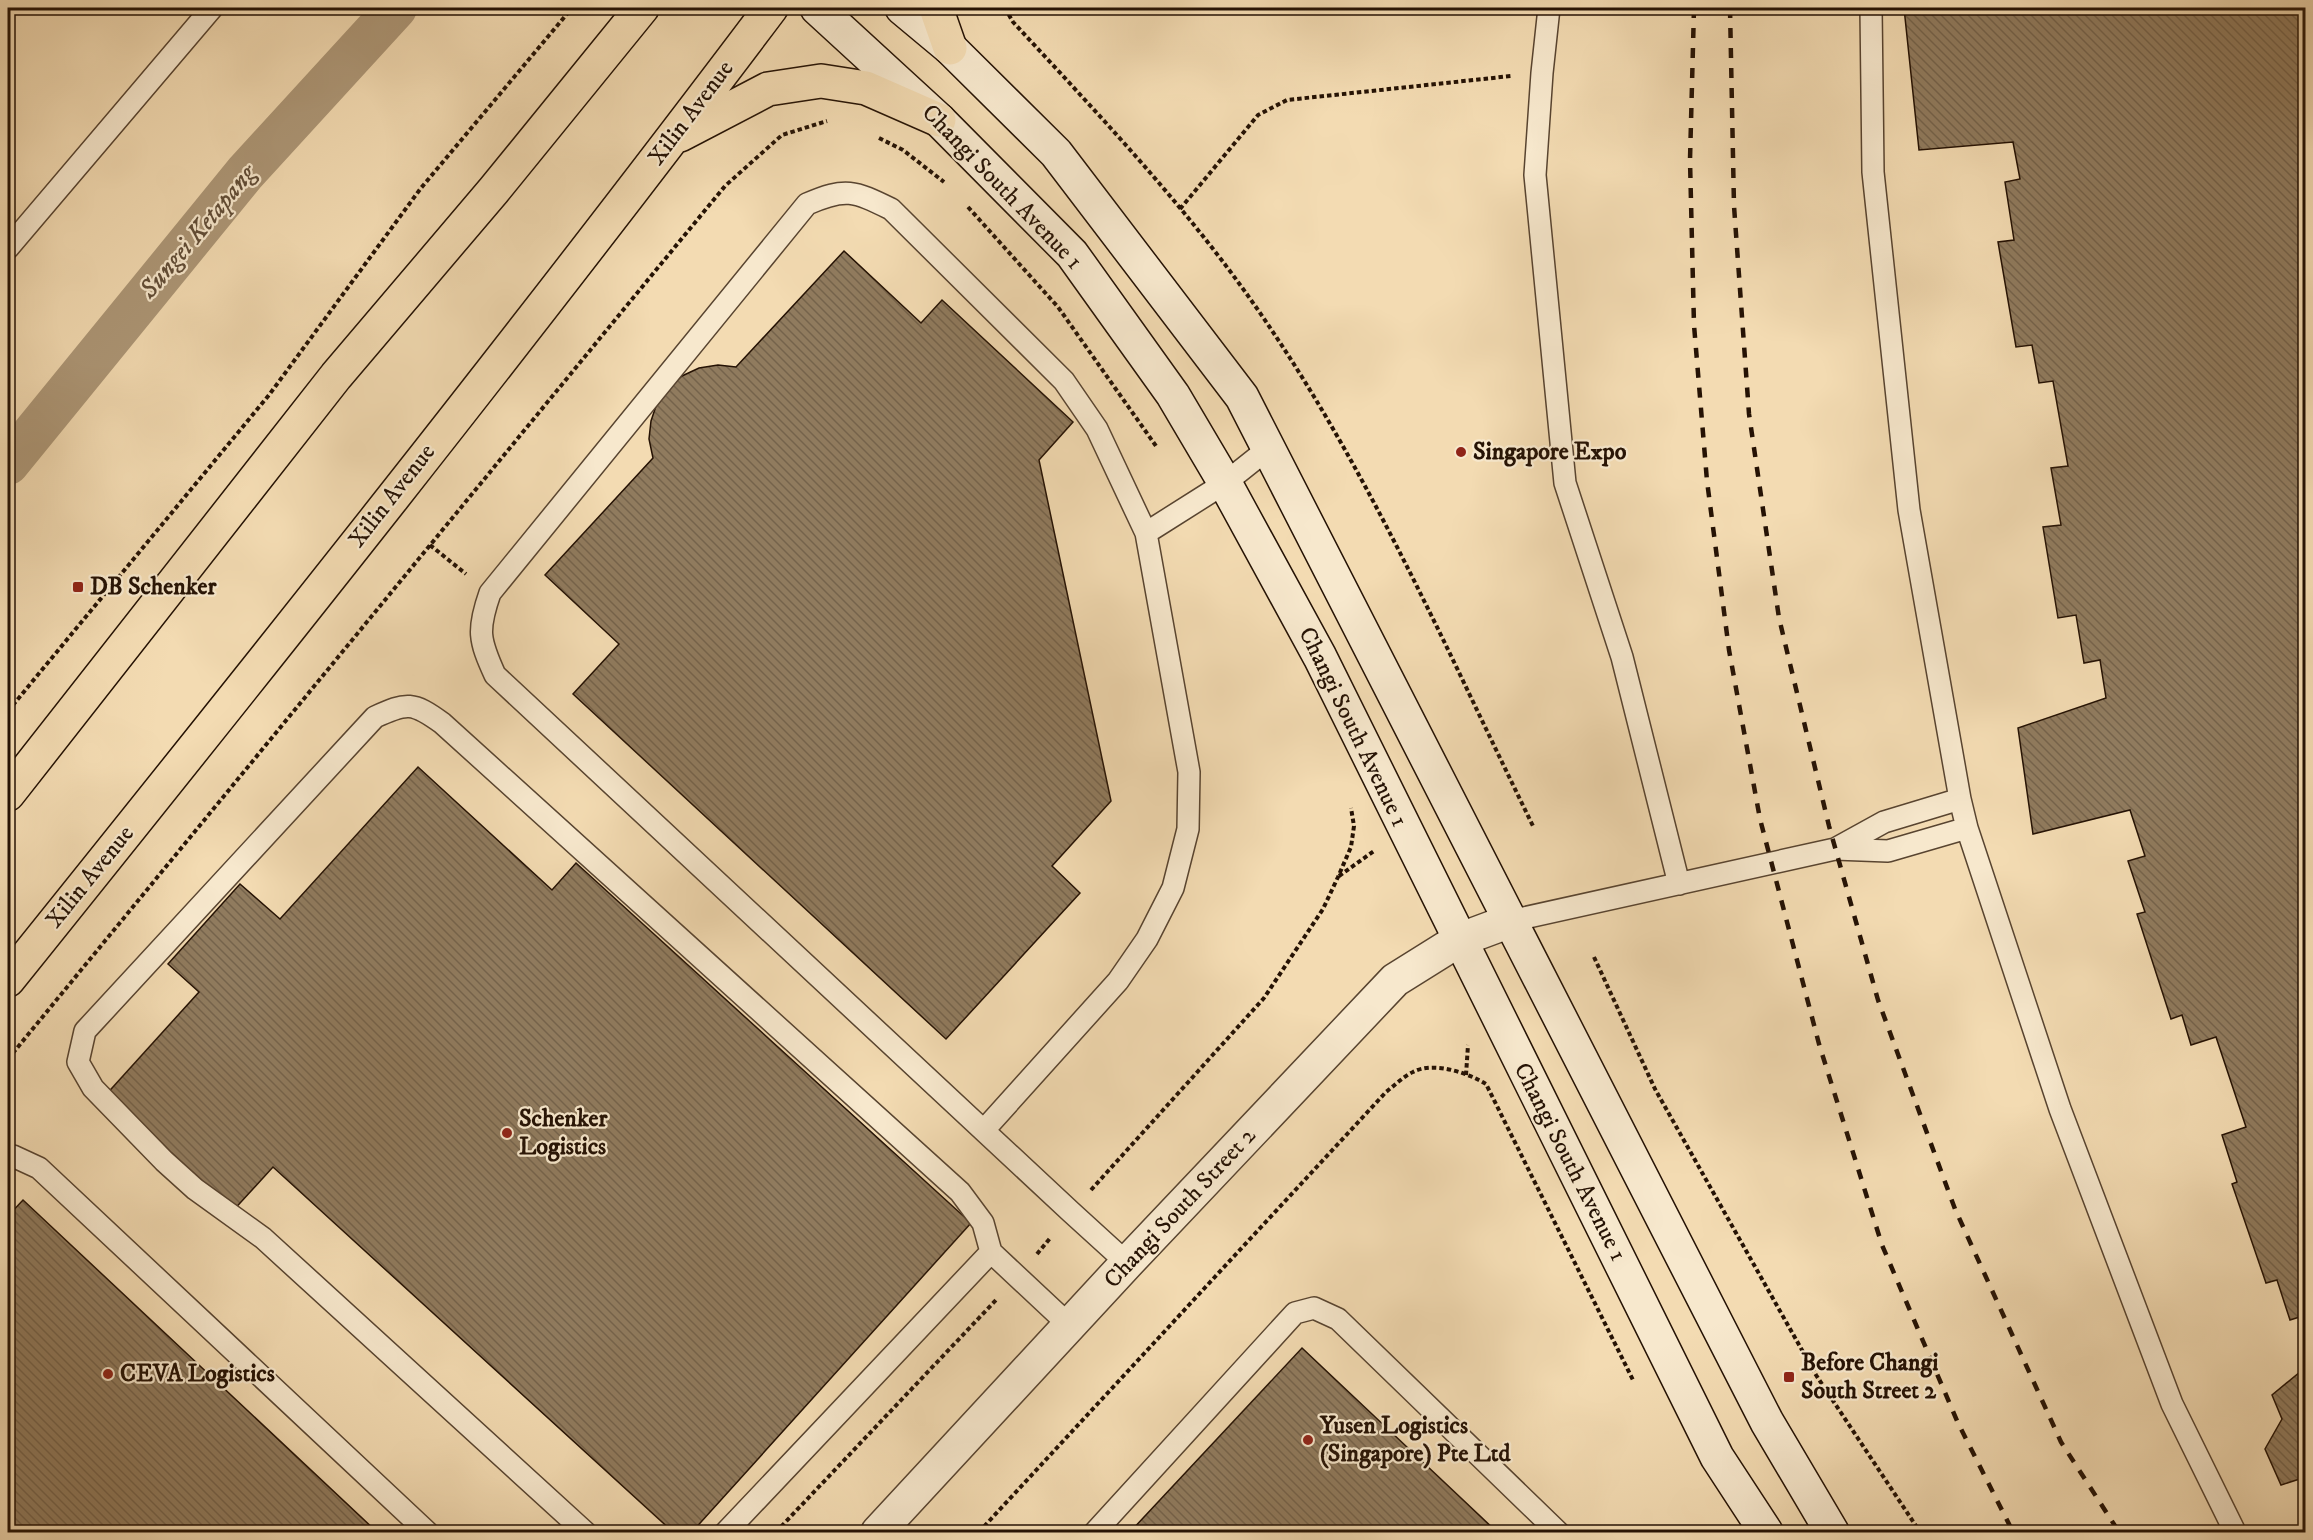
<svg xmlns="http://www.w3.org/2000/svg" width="2313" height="1540" font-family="'IM FELL DW Pica',serif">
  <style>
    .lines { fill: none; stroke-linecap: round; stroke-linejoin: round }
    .canal { stroke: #ad9777; stroke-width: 42 }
    .building { fill: url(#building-back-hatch); stroke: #251204; stroke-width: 1.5 }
    .lane-casing { stroke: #584430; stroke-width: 24 }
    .street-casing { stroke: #584430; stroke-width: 36 }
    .secondary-casing { stroke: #251204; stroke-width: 36 }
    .primary-casing { stroke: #251204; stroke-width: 36 }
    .path { stroke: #251204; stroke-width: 4; stroke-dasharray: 4.5 3; stroke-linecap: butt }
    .lane { stroke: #f7e8cd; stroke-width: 21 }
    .street { stroke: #f7e8cd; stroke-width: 33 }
    .secondary { stroke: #f7e8cd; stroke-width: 33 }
    .primary { stroke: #f3dbb2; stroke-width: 33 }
    .rail { stroke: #251204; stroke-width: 4.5; stroke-dasharray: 10 10; stroke-linecap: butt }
    .poi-dot { fill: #8f2418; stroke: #f7e8cd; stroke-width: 2 }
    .labels { text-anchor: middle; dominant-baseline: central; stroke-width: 4.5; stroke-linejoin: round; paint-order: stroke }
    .street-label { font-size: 24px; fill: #251204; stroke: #f7e8cd }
    .poi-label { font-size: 24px; font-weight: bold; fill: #251204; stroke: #f7e8cd; text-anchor: start }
    .water-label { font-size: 26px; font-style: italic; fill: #624e38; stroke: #f7e8cd }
  </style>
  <defs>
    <pattern id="building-back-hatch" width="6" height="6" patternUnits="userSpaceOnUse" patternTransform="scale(1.5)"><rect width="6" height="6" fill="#907b5e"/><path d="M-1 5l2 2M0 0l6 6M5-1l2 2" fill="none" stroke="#75634b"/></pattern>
  </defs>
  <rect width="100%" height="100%" fill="#f3dbb2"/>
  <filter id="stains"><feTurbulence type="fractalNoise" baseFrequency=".00333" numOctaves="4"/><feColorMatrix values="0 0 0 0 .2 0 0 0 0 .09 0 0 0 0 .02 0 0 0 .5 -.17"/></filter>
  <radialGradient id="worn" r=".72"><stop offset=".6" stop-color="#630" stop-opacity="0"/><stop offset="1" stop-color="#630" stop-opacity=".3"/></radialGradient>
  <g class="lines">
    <!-- canal -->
    <path class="canal" d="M8,464L245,173L396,8"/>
  </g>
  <!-- building -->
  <path class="building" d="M1904,8H2007L2093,13L2094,8H2306V1315L2290,1320L2277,1280L2266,1283L2232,1184L2237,1182L2222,1135L2246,1127L2216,1037L2191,1045L2182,1015L2171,1019L2137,914L2145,912L2128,861L2145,856L2130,810L2033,834L2018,728L2106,698L2100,660L2084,663L2076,615L2058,618L2043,527L2061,525L2051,468L2068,466L2053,381L2039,383L2032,345L2016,347L1998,242L2014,240L2005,182L2020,179L2013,142L1919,150Z
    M844,251L921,323L942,300L1073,422L1039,460L1111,801L1052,866L1080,893L946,1039L573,694L619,644L545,575L653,458L649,439L651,421L657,403L668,388L682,376L699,368L718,365L736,367Z
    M418,767L552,890L576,863L971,1223L692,1532H673L273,1167L230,1214L103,1098L199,992L168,964L240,884L280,919Z
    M23,1200L377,1532H8V1216Z
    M1302,1348L1497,1532H1130Z
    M2306,1367V1477L2281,1485L2265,1449L2282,1419L2272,1395Z"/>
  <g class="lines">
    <defs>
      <path id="lane" d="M1549,8L1542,73L1535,175L1565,483L1622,657L1679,884
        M1871,8L1873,172L1909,510L1960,799L1967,828L2060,1109L2172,1404L2235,1532
        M8,248L212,8
        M1146,533L1225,483L1269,448
        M1835,849L1884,822L1960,799
        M1510,921L1835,849L1888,851L1967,828
        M984,1130L1118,981L1147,939L1173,888L1188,829L1189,772L1146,533L1097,429L1064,381L891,209C854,191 846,187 807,204L490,593C477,630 479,640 495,675L1071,1212L1127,1263
        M8,1159L13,1156L39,1168L427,1532
        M585,1532L263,1238L195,1189L164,1161L93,1088L78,1062L85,1031L375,717C407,702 413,702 442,723L960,1192L983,1223L991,1252L1069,1325
        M726,1532L991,1252
        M1095,1532L1295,1313L1314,1308L1338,1319L1558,1532"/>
      <path id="street" d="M878,1532L1127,1263L1395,980L1459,940L1510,921"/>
      <path id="secondary" d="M817,8L939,120L1072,254L1173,395L1225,483L1320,657L1717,1457L1766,1532
        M902,8L950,48L1056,153L1242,397L1767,1422L1832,1532"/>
      <path id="primary" d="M936,8L950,48
        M680,135L768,89L821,81L866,88L939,120
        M8,794L336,376L494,190L642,8
        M8,980C266,659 523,337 771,8"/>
    </defs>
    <!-- lane casing -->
    <use href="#lane" class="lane-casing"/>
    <!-- street casing -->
    <use href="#street" class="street-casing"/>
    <!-- secondary casing -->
    <use href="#secondary" class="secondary-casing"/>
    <!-- primary casing -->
    <use href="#primary" class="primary-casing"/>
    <!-- path -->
    <path class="path" d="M1005,8L1013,22C1098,114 1186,206 1258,310C1369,470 1447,651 1533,826
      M879,138L903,150L944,182
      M968,207L1058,307L1156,446
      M1180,209L1258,115L1287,100L1511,76
      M430,545L466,574
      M8,711L269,395L421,188L572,8
      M1339,876L1374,851
      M1594,957L1655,1089L1816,1375L1920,1532
      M8,1059L725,186L782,135L827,121
      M1466,1075L1468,1045
      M1091,1190L1264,998L1323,909L1338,877L1351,847L1354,826L1351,808
      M1037,1254L1051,1237
      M776,1532L996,1300
      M979,1532L1386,1092C1395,1085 1404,1076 1413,1072C1434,1061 1468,1073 1486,1084L1634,1382"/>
    <!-- lane -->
    <use href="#lane" class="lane"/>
    <!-- street -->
    <use href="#street" class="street"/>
    <!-- secondary -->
    <use href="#secondary" class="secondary"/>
    <!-- primary -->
    <use href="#primary" class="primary"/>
    <!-- rail -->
    <path class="rail" d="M1694,8L1690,160L1694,325L1707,481L1729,650L1760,819L1819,1044L1882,1245L1958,1423L2013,1532
      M1730,8L1734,206L1749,414L1779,618L1829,826L1878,1000L1955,1209L2061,1442L2119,1532"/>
  </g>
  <!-- markers -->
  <g class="poi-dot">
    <circle cx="1461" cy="452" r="6"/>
    <rect x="72" y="581" width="12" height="12" rx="3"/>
    <circle cx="507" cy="1133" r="6"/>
    <circle cx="108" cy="1374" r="6"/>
    <rect x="1783" y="1371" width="12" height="12" rx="3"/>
    <circle cx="1308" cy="1440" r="6"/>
  </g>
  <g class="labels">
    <!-- street labels -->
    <g class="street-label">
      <text transform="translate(691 113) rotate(-53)">Xilin Avenue</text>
      <text transform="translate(1002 187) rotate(46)">Changi South Avenue 1</text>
      <text transform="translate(392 496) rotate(-52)">Xilin Avenue</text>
      <text transform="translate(1353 727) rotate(64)">Changi South Avenue 1</text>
      <text transform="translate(90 877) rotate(-51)">Xilin Avenue</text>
      <text transform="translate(1570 1162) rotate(63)">Changi South Avenue 1</text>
      <text transform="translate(1180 1208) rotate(-47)">Changi South Street 2</text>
    </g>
    <!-- poi labels -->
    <g class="poi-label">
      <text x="1473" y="452">Singapore Expo</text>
      <text x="90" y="587">DB Schenker</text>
      <text x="519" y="1119">Schenker<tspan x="519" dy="28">Logistics</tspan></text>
      <text x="1801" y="1363">Before Changi<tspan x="1801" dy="28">South Street 2</tspan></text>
      <text x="120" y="1374">CEVA Logistics</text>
      <text x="1320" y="1426">Yusen Logistics<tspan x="1320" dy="28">(Singapore) Pte Ltd</tspan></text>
    </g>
    <!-- water labels -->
    <g class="water-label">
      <text transform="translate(198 232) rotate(-50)">Sungei Ketapang</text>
    </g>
  </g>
  <!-- margin -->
  <rect width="2313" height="1540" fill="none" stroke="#f3dbb2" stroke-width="30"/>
  <rect x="9" y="9" width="2295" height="1522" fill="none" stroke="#251204" stroke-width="3"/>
  <rect x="15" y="15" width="2283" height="1510" fill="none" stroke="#251204" stroke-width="1.5"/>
  <rect width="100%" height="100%" filter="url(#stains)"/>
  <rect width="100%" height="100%" fill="url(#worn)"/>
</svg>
